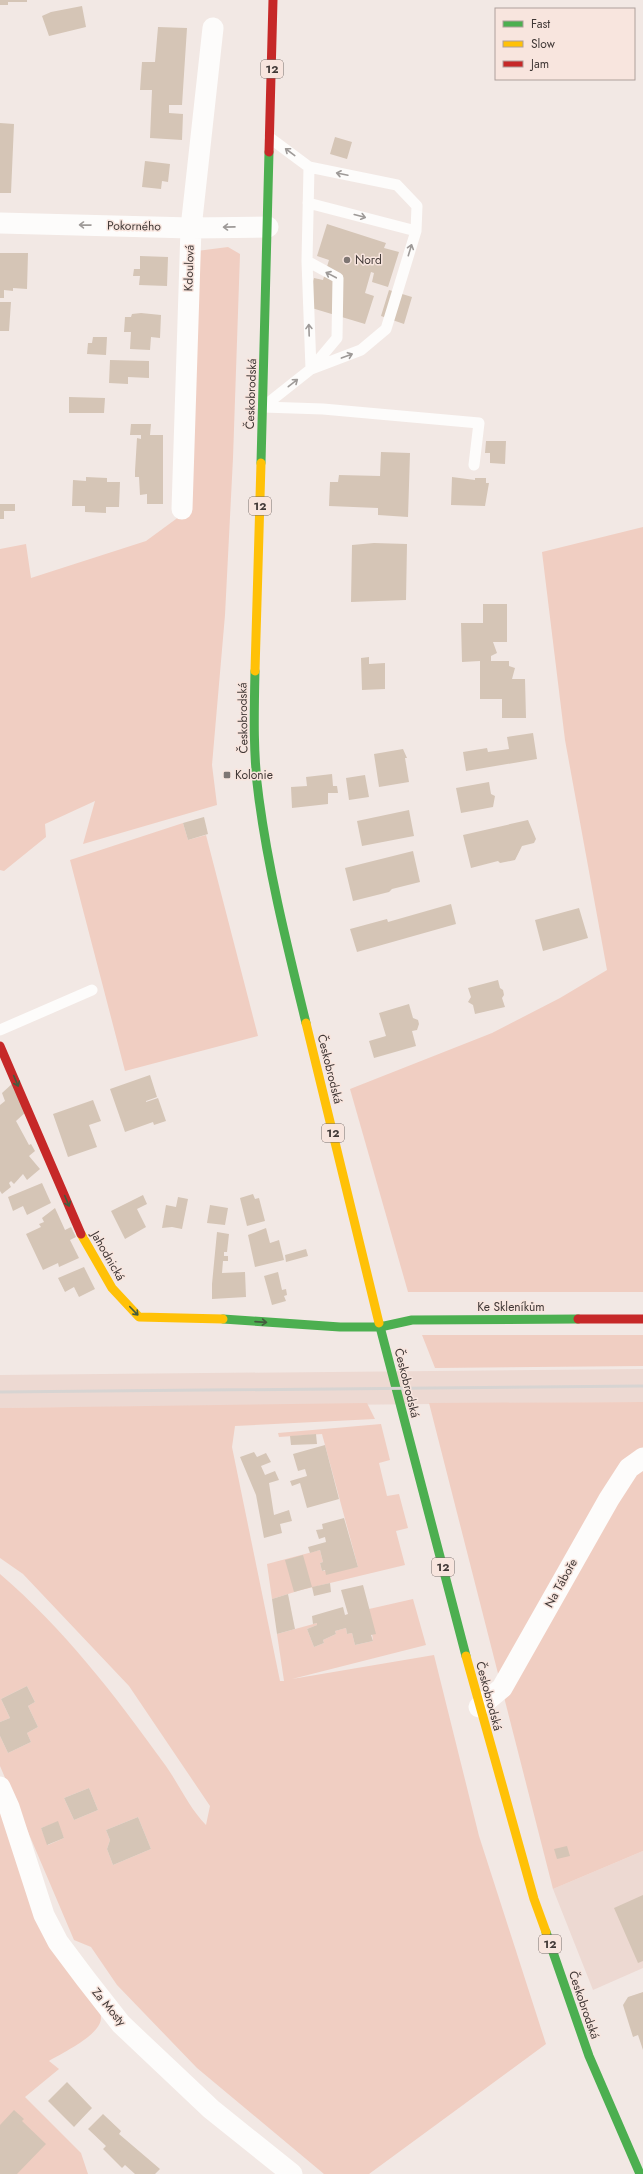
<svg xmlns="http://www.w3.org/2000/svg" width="643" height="2174" font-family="Jost,sans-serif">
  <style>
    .built { fill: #edd9d2 }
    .green { fill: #f0cec2; fill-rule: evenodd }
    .building { fill: #d5c5b6 }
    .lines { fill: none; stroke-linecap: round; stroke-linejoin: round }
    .lane { stroke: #fdfcfb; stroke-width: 11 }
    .street { stroke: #fdfcfb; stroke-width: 21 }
    .fast { stroke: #4caf50; stroke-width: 9 }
    .slow { stroke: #ffc107; stroke-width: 9 }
    .jam { stroke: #c62828; stroke-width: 9 }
    .rail { stroke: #d7d4d2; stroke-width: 3 }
    .oneway { stroke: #9e9a98 }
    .oneway2 { stroke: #445c3e }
    .poi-dot { fill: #7e7673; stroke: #f8e5de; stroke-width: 1.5 }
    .labels { text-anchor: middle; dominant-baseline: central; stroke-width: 3; stroke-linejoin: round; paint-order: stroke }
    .shield { fill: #f8e5de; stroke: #776c68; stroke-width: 1 }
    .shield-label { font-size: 11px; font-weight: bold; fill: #403836 }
    .street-label { font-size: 12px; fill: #403836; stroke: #f8e5de }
    .poi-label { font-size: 12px; fill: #403836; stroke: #f8e5de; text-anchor: start }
  </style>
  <rect width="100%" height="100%" fill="#f2e8e4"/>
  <!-- built -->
  <path class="built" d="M643,1369V1402L0,1408V1375Z
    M643,1851V1968L593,1990L553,1889Z"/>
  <!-- green -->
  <path class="green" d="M228,247L240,254L233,458L225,615L212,765L217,805L83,844L95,801L45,824L46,837L4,871L0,870V549L26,544L31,578L146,541L191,508L197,251Z
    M643,527V1292H408L350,1089L492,1033L560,998L607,970L565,740L542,552Z
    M183,823L188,840L206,835L258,1036L125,1071L70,860Z
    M422,1335H643V1366L435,1368Z
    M643,1402V1851L553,1889L429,1403Z
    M367,1403L375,1419L235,1426L232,1447L280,1681H284L277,1634L317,1623V1625L307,1629L314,1647L324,1643L323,1640L336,1634L335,1631L346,1628L347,1634L352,1633L355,1645L373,1641L369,1609L413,1599L426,1645L292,1679L434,1655L479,1836L546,2044L369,2174H324L197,2068L117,1985L91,1947L74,1940L0,1766V1736L8,1753L31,1742L27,1733L38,1727L28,1706L35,1702L27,1686L1,1699L10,1718L0,1722V1574C63,1628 115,1695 163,1762C178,1782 189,1808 206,1825L210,1806L129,1686L23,1574L0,1558V1408ZM89,1788L98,1810L74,1820L64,1798ZM138,1817L151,1849L113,1865L107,1849L110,1840L106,1830ZM57,1822L64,1838L48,1845L41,1828Z
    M381,1424L390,1460L379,1463L387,1496L399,1494L408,1528L396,1531L405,1565L301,1590L272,1599L267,1564L320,1550L323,1562L320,1563L322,1571L358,1567L322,1434L279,1437L278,1433Z
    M0,1800L100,2008C100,2011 101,2015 101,2018C101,2035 62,2053 49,2061L59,2069L25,2097L81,2153L88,2174H0Z"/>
  <!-- building -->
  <path class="building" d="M0,0H27V2H8V5H0Z
    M82,6L86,27L49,36L42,16L51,12Z
    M158,27L187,28L182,105H169V113L183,114L182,140L150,138L152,90H140L142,62H155Z
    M0,123L14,124L11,193H0Z
    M335,137L352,142L347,159L330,154Z
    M145,161L170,164L168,182L162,181L161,189L142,187Z
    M327,224L386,243L384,248L399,252L388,287L372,282L374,273L371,272L365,293L374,296L365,324L305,306L314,278L323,280L329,260L317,256Z
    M0,253H28L27,289L13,288V291L4,290V298H0Z
    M140,256L168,257L167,286L139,285L140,276H133L134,269H140Z
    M389,290L412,297L404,324L381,316Z
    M0,302H11L9,331H0Z
    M141,313L161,315L160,338L151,337L150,350L130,349L131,332H124L125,317H131L132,314Z
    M93,337H107L106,355L87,354L88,343H92Z
    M110,360L149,361V378L128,377V384L109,383Z
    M69,397L105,398L104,413H69Z
    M131,424H151L150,435H163V504H147V494L140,495L139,477H135V471L137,438L141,439V435H130Z
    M486,441H506L505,464L490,463V453H485Z
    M381,452L410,453L408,517L378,515V508L329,506L330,482H338L339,475L380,476Z
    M86,477L107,478V482H120L119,507H106V513L85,512V506H72L73,480L86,481Z
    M452,477L475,480V478H486V483H489L485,506L451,505Z
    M0,504H15V511H4V519H0Z
    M374,543L407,544L406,600L351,602L352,545Z
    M483,604H507V642H493L497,653L491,656V661H509V666L515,668L512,679H525L526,718H502V699H480V661L462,662L461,623H483Z
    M369,657V664L385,663V689L362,690L361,658Z
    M533,733L537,759L466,771L463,752L487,748L488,752L509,749L507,737Z
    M403,749L407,758H405L409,782L379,787L374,754Z
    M332,774L333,786H337L338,793H328V804L292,808L291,787L307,786L306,777Z
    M365,775L369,797L349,800L346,778Z
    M489,782L491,794L495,796L493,807L461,813L456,788Z
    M409,810L414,836L362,846L357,821Z
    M204,817L208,834L188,840L183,823Z
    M528,820L536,839L534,843L522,846L515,860L500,863L498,861L471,868L463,835Z
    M413,851L420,882L392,889L389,892L353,901L345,868Z
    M451,904L456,924L357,952L350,929L387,919L388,922Z
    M579,908L588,938L543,951L535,920Z
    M498,980L500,988L503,990L504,995L502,998L505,1007L475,1014L473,1005L468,1002L471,997L468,988Z
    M409,1004L413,1018L418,1020L419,1024L417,1030L412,1031L416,1046L374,1058L369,1041L386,1036L379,1013Z
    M150,1075L157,1097L146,1101V1102L158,1098L166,1121L154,1125L153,1122L125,1132L110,1089Z
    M13,1083L27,1111L16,1121L29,1145L31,1144L35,1151L29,1156L40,1169L27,1180L23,1174L14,1184L11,1181L9,1183L11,1187L2,1194L0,1191V1105L5,1101L2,1093Z
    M93,1100L101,1121L89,1125L97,1147L68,1157L53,1114Z
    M42,1183L51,1203L27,1215L23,1206L13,1211L8,1197Z
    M253,1194L255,1199L259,1198L265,1221L247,1226L240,1198Z
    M143,1195L147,1204L137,1209L146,1227L125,1239L111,1211Z
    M178,1197L188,1199L182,1229L172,1227L162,1228L166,1205L176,1207Z
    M210,1205L228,1208L225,1225L207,1223Z
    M55,1208L65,1230L71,1227L76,1237L70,1240L79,1258L59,1267L58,1263L43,1270L26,1234L41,1227L39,1224L44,1222L42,1218Z
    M266,1228L270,1243L279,1240L284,1260L255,1267L248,1235Z
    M217,1232L229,1234L227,1252H224V1256H228V1261H223L222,1273L245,1272L246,1297L212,1299V1284Z
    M306,1249L308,1256L286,1262L285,1255Z
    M84,1267L95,1289L79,1297L74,1287L65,1292L58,1278Z
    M278,1272L282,1290L286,1289L287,1295L284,1296L286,1301L272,1305L264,1276Z
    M316,1434L317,1444L291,1445L290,1436Z
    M325,1445L339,1499L307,1508L300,1483L292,1486L290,1481L307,1476L305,1469L298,1471L293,1454Z
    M254,1452L257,1457L266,1453L271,1462L261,1466L265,1475L275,1471L279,1480L269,1483L274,1515L289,1510L292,1521L280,1524L282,1533L264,1538L256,1495L240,1457Z
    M344,1518L358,1567L326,1575L325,1570L322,1571L320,1563L323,1562L320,1550L310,1553L308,1547L326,1542L325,1537L319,1539L316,1530L323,1529L322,1524Z
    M303,1555L312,1587L294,1592L285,1560Z
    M330,1583L331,1592L314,1596L312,1587Z
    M363,1585L376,1634L371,1635L373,1641L355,1645L352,1633L347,1634L346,1628L335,1631L336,1634L323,1640L324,1643L314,1647L307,1629L317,1625V1623L313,1624L312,1616L343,1607L345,1615L348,1614L341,1590Z
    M288,1594L295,1629L277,1634L272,1599Z
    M27,1686L35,1702L28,1706L38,1727L27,1733L31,1742L8,1753L0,1736V1722L10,1718L1,1699Z
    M89,1788L98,1810L74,1820L64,1798Z
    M138,1817L151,1849L113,1865L107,1849L110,1840L106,1830Z
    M58,1821L64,1838L47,1845L41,1828Z
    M567,1846L570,1856L557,1859L554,1849Z
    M643,1895V1961L638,1963L614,1908Z
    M643,1992V2050L638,2035L633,2037L623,2005L628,1997Z
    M67,2082L92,2108L74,2127L48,2101Z
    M14,2110L24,2119L22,2121L46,2144L17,2174H0V2125Z
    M103,2114L121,2131L119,2134L160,2169L155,2174H135L125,2165L122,2168L103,2149L106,2146L88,2129Z"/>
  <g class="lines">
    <!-- lane -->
    <path class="lane" d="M270,138L309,167L397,185L417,206L416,231L386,329L361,350L311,369L307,261L309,167
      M308,203L416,231
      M263,407L323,409L479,423L474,465
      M263,407L311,369L337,338L338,278L307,261
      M0,1030L92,990"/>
    <!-- street -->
    <path class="street" d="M0,223L191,228L268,227
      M182,509L191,228L213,28
      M479,1707L502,1688L609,1499L629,1468L643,1458
      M0,1787L9,1807L44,1915L58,1942L85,1978L121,2024L211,2109L292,2174"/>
    <!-- fast -->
    <path class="fast" d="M261,463L269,152
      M255,671C254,714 253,757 259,799C269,874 288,949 306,1023
      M223,1319L340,1327H380L412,1320L578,1319
      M379,1323L466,1656
      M546,1932L589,2056L640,2174"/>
    <!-- slow -->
    <path class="slow" d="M255,671L261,463
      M306,1023L379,1323
      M81,1234L112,1288L139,1317L223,1319
      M466,1656L534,1899L546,1932"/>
    <!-- jam -->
    <path class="jam" d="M269,152L273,0
      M0,1046L81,1234
      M578,1319H643"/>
    <!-- rail -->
    <path class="rail" d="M0,1392L643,1386"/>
  </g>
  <!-- one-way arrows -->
  <defs><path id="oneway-shaft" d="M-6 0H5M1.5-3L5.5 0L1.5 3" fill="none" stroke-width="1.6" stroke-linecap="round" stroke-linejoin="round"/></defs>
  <g class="oneway">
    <use href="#oneway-shaft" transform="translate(290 152) rotate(-143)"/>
    <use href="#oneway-shaft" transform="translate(342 174) rotate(-168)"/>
    <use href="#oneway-shaft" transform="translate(360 216) rotate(15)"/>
    <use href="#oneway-shaft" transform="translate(85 225) rotate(-179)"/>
    <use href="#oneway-shaft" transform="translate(229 227) rotate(179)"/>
    <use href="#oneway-shaft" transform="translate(410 250) rotate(-73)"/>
    <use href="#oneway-shaft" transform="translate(331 275) rotate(-152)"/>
    <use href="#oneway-shaft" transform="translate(309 330) rotate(-92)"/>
    <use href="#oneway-shaft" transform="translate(347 356) rotate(-20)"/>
    <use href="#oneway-shaft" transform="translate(293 383) rotate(-38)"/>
  </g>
  <g class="oneway2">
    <use href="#oneway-shaft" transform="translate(16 1081) rotate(67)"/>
    <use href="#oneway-shaft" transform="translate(67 1201) rotate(67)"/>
    <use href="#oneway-shaft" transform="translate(134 1311) rotate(46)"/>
    <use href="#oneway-shaft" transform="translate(261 1322) rotate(4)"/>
  </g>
  <!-- markers -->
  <g class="poi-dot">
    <circle cx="347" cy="260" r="4"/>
    <rect x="223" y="771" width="8" height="8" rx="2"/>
  </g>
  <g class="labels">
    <!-- shield labels -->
    <g class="shield">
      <rect x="261" y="60" width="22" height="18" rx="3"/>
      <rect x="249" y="497" width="22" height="18" rx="3"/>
      <rect x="322" y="1124" width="22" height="18" rx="3"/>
      <rect x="432" y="1558" width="22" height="18" rx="3"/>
      <rect x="539" y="1935" width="22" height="18" rx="3"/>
    </g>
    <g class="shield-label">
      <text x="272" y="69">12</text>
      <text x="260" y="506">12</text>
      <text x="333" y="1133">12</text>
      <text x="443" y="1567">12</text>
      <text x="550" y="1944">12</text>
    </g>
    <!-- street labels -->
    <g class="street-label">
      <text transform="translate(134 226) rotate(1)">Pokorného</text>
      <text transform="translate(189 268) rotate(-88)">Kdoulová</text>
      <text transform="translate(251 394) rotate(-88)">Českobrodská</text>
      <text transform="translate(243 718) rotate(-91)">Českobrodská</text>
      <text transform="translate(330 1069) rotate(76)">Českobrodská</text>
      <text transform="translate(108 1256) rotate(60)">Jahodnická</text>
      <text x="511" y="1307">Ke Skleníkům</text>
      <text transform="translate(407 1383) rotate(76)">Českobrodská</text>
      <text transform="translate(561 1583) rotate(-61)">Na Táboře</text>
      <text transform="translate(489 1696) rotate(75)">Českobrodská</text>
      <text transform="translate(584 2005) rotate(71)">Českobrodská</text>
      <text transform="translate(109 2007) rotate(50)">Za Mosty</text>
    </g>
    <!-- poi labels -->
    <g class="poi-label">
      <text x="355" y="260">Nord</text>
      <text x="235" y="775">Kolonie</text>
    </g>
  </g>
  <!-- legend -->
  <rect x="495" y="8" width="140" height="72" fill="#f8e5de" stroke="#aea09b"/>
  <rect x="503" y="21" width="20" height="6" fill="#4caf50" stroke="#aea09b"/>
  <text x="531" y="28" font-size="12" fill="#403836">Fast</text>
  <rect x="503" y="41" width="20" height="6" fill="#ffc107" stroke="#aea09b"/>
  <text x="531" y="48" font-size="12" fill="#403836">Slow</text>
  <rect x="503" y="61" width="20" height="6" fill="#c62828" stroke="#aea09b"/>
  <text x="531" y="68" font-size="12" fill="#403836">Jam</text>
</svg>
